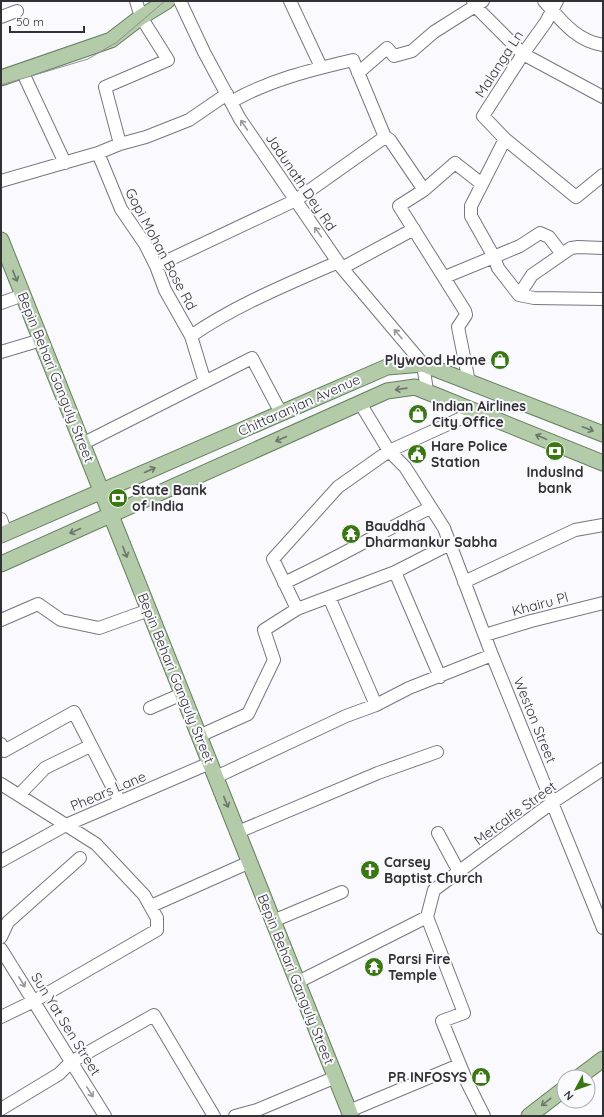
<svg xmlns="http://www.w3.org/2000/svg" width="604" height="1117" font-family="Quicksand,sans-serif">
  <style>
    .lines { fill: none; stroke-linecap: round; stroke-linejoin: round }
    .minor-casing { stroke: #767681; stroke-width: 14 }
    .major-casing { stroke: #647f5b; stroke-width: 17 }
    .minor { stroke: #fff; stroke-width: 12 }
    .major { stroke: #b3cba9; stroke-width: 15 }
    .tram { stroke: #909095; stroke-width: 1 }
    .oneway { stroke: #98989a }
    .oneway2 { stroke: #6c766a }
    .labels { text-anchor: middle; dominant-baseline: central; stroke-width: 4; stroke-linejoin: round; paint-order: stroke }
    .street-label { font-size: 14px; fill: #313136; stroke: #f9f9fe }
    .poi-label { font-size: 14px; font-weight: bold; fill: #313136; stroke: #f9f9fe; text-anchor: start }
  </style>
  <rect width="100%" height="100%" fill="#f9f9fe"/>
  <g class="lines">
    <defs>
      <path id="minor" d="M180,1L204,52L240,119L342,268L423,364L427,391
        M290,1L321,67
        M473,1L475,6L523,54L603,97
        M544,1C561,20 576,41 603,45
        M557,1L546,22L523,54L483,116L505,139L576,197L603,175
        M1,17L17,11
        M22,71L65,163
        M358,73L387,48L394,56L412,51L434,32L483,1
        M231,102C269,80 311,70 353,60L385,137
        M505,139L471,206V216L494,257L498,268L519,295L534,298L603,299
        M120,144L146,137L189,120L227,94
        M98,153L121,209L145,244L156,266L165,290L191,336L205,382
        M1,181L98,153L120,144L105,87L168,60L141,17L136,1
        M156,266L296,200L385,137L390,140L424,190
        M342,268L414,229
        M445,277L520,246L540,233L549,237L562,254
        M519,295L532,275L571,248L578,247L603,248
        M1,303L23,295
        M191,336C236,305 288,284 338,262
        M1,352L41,340
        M469,382L458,327L466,315L465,311L399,206L424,190L455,163L482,184
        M360,403L389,451L405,467L444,528L492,655L603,928
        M82,444L252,358L281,413
        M1,519L6,533
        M395,572L440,677
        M464,582L575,530L603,525
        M284,583C334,560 381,532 430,508
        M329,597L376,705
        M297,609L273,559L338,487L389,451L477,411
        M1,620L38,604L61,620L99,628L149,610
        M485,635L531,621L603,603
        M150,708L182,694
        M199,736L248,714L274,660L264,630L297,609L395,572L450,544
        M1,744L4,751L74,712L120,802
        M216,777L346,716L376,705L409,688L492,655
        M1,784L66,825L210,763
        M19,795L45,768L90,746
        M238,832L378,773L437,752
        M438,833L459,872
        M1,861L66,825L96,844L144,895L157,918V930L34,1001L1,1017
        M151,906L250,862
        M273,921L342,892
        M1,937L8,922L80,858
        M1,949L105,1116
        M298,982L427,917
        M1,1109L59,1074L71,1062L154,1015L214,1116
        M349,1111L459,1065
        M235,1116L257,1110L336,1077
        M484,1116L467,1082L442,1021L464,1013L427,917L434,890L553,802L603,769"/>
      <path id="major" d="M1,78L111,40L141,17L167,1
        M1,240L351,1116
        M1,535L387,367L423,364L603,434
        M1,564L387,391L415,387L603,463
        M579,1077L603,1059
        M529,1116L564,1089"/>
    </defs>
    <!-- minor casing -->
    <use href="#minor" class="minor-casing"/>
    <!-- major casing -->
    <use href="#major" class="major-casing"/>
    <!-- minor -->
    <use href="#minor" class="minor"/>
    <!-- major -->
    <use href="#major" class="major"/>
    <!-- tram -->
    <path class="tram" d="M1,85L88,59L117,42L165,1"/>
  </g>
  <!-- one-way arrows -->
  <defs><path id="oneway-shaft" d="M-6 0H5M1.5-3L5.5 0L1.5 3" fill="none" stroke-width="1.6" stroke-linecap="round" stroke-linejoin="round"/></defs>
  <g class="oneway">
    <use href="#oneway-shaft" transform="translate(244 125) rotate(-124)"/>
    <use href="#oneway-shaft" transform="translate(318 232) rotate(-125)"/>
    <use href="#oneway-shaft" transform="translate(398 334) rotate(-131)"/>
    <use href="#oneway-shaft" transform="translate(22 982) rotate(58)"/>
    <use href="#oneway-shaft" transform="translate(90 1092) rotate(58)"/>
  </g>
  <g class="oneway2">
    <use href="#oneway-shaft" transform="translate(15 276) rotate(68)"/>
    <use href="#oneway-shaft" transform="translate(401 389) rotate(172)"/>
    <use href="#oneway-shaft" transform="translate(588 429) rotate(21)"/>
    <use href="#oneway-shaft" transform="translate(541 437) rotate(-157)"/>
    <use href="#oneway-shaft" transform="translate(281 439) rotate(156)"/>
    <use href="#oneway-shaft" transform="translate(150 470) rotate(-24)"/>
    <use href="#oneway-shaft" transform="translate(75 531) rotate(156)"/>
    <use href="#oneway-shaft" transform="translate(125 552) rotate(68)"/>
    <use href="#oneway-shaft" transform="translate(226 802) rotate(68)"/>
    <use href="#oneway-shaft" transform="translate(546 1102) rotate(142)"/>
  </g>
  <!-- icons -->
  <defs>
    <symbol id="shop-disc" viewBox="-11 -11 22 22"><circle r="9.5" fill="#397712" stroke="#f9f9fe"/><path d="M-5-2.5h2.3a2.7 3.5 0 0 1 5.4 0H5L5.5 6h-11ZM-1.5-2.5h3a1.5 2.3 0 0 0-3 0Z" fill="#fff"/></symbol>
    <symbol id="bank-disc" viewBox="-11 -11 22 22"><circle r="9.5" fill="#397712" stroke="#f9f9fe"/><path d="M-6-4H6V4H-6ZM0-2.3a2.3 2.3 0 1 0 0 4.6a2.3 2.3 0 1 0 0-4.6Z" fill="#fff"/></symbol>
    <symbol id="civic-disc" viewBox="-11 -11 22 22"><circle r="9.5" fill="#397712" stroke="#f9f9fe"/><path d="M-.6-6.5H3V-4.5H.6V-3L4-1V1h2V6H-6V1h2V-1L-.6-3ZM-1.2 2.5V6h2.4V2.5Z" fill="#fff"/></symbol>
    <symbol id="temple-disc" viewBox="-11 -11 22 22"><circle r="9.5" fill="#397712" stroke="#f9f9fe"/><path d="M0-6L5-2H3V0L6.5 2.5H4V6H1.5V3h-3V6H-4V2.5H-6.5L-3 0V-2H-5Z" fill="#fff"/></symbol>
    <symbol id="church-disc" viewBox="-11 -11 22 22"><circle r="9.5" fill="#397712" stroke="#f9f9fe"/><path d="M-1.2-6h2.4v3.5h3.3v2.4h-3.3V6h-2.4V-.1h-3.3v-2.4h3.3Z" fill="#fff"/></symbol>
  </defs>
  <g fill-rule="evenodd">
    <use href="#shop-disc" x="489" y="349" width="22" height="22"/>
    <use href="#shop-disc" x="407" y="403" width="22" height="22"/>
    <use href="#bank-disc" x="544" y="440" width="22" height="22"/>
    <use href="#civic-disc" x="406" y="443" width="22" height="22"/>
    <use href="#bank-disc" x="107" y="487" width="22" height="22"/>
    <use href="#temple-disc" x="340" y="523" width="22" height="22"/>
    <use href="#church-disc" x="359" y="859" width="22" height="22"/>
    <use href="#temple-disc" x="363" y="956" width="22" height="22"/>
    <use href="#shop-disc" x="470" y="1066" width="22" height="22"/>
  </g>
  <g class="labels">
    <!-- street labels -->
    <g class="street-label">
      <text transform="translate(499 64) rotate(-57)">Malanga Ln</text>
      <text transform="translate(301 182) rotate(56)">Jadunath Dey Rd</text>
      <text transform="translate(161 249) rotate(62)">Gopi Mohan Bose Rd</text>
      <text transform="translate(56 377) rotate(68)">Bepin Behari Ganguly Street</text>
      <text transform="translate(299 405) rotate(-24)">Chittaranjan Avenue</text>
      <text transform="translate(540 604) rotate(-15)">Khairu Pl</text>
      <text transform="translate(176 678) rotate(68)">Bepin Behari Ganguly Street</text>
      <text transform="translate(535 720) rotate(68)">Weston Street</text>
      <text transform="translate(108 791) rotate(-23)">Phears Lane</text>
      <text transform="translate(515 813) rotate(-36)">Metcalfe Street</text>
      <text transform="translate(296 979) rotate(68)">Bepin Behari Ganguly Street</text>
      <text transform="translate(66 1024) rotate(58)">Sun Yat Sen Street</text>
    </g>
    <!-- poi labels -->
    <g class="poi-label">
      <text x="486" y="360" text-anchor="end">Plywood Home</text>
      <text x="432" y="406">Indian Airlines<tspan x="432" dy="16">City Office</tspan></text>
      <text x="431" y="446">Hare Police<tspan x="431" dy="16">Station</tspan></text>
      <text x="555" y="472" text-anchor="middle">Induslnd<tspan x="555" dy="16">bank</tspan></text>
      <text x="132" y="490">State Bank<tspan x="132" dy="16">of India</tspan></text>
      <text x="365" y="526">Bauddha<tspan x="365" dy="16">Dharmankur Sabha</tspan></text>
      <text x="384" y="862">Carsey<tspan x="384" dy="16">Baptist Church</tspan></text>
      <text x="388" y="959">Parsi Fire<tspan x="388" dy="16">Temple</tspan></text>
      <text x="467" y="1077" text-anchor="end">PR INFOSYS</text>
    </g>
  </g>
  <!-- border -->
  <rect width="604" height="1117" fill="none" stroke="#313136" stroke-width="4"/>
  <!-- north arrow -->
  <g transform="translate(576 1089) rotate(229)"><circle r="19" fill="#f9f9fe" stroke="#a9a9ae"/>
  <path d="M0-3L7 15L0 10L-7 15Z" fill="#397712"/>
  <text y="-6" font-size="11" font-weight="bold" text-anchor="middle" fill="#313136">N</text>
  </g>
  <!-- scale -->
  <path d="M10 26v6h74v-6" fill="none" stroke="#313136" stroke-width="2"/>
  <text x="16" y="26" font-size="12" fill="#313136" stroke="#f9f9fe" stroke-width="3" paint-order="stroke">50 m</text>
</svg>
